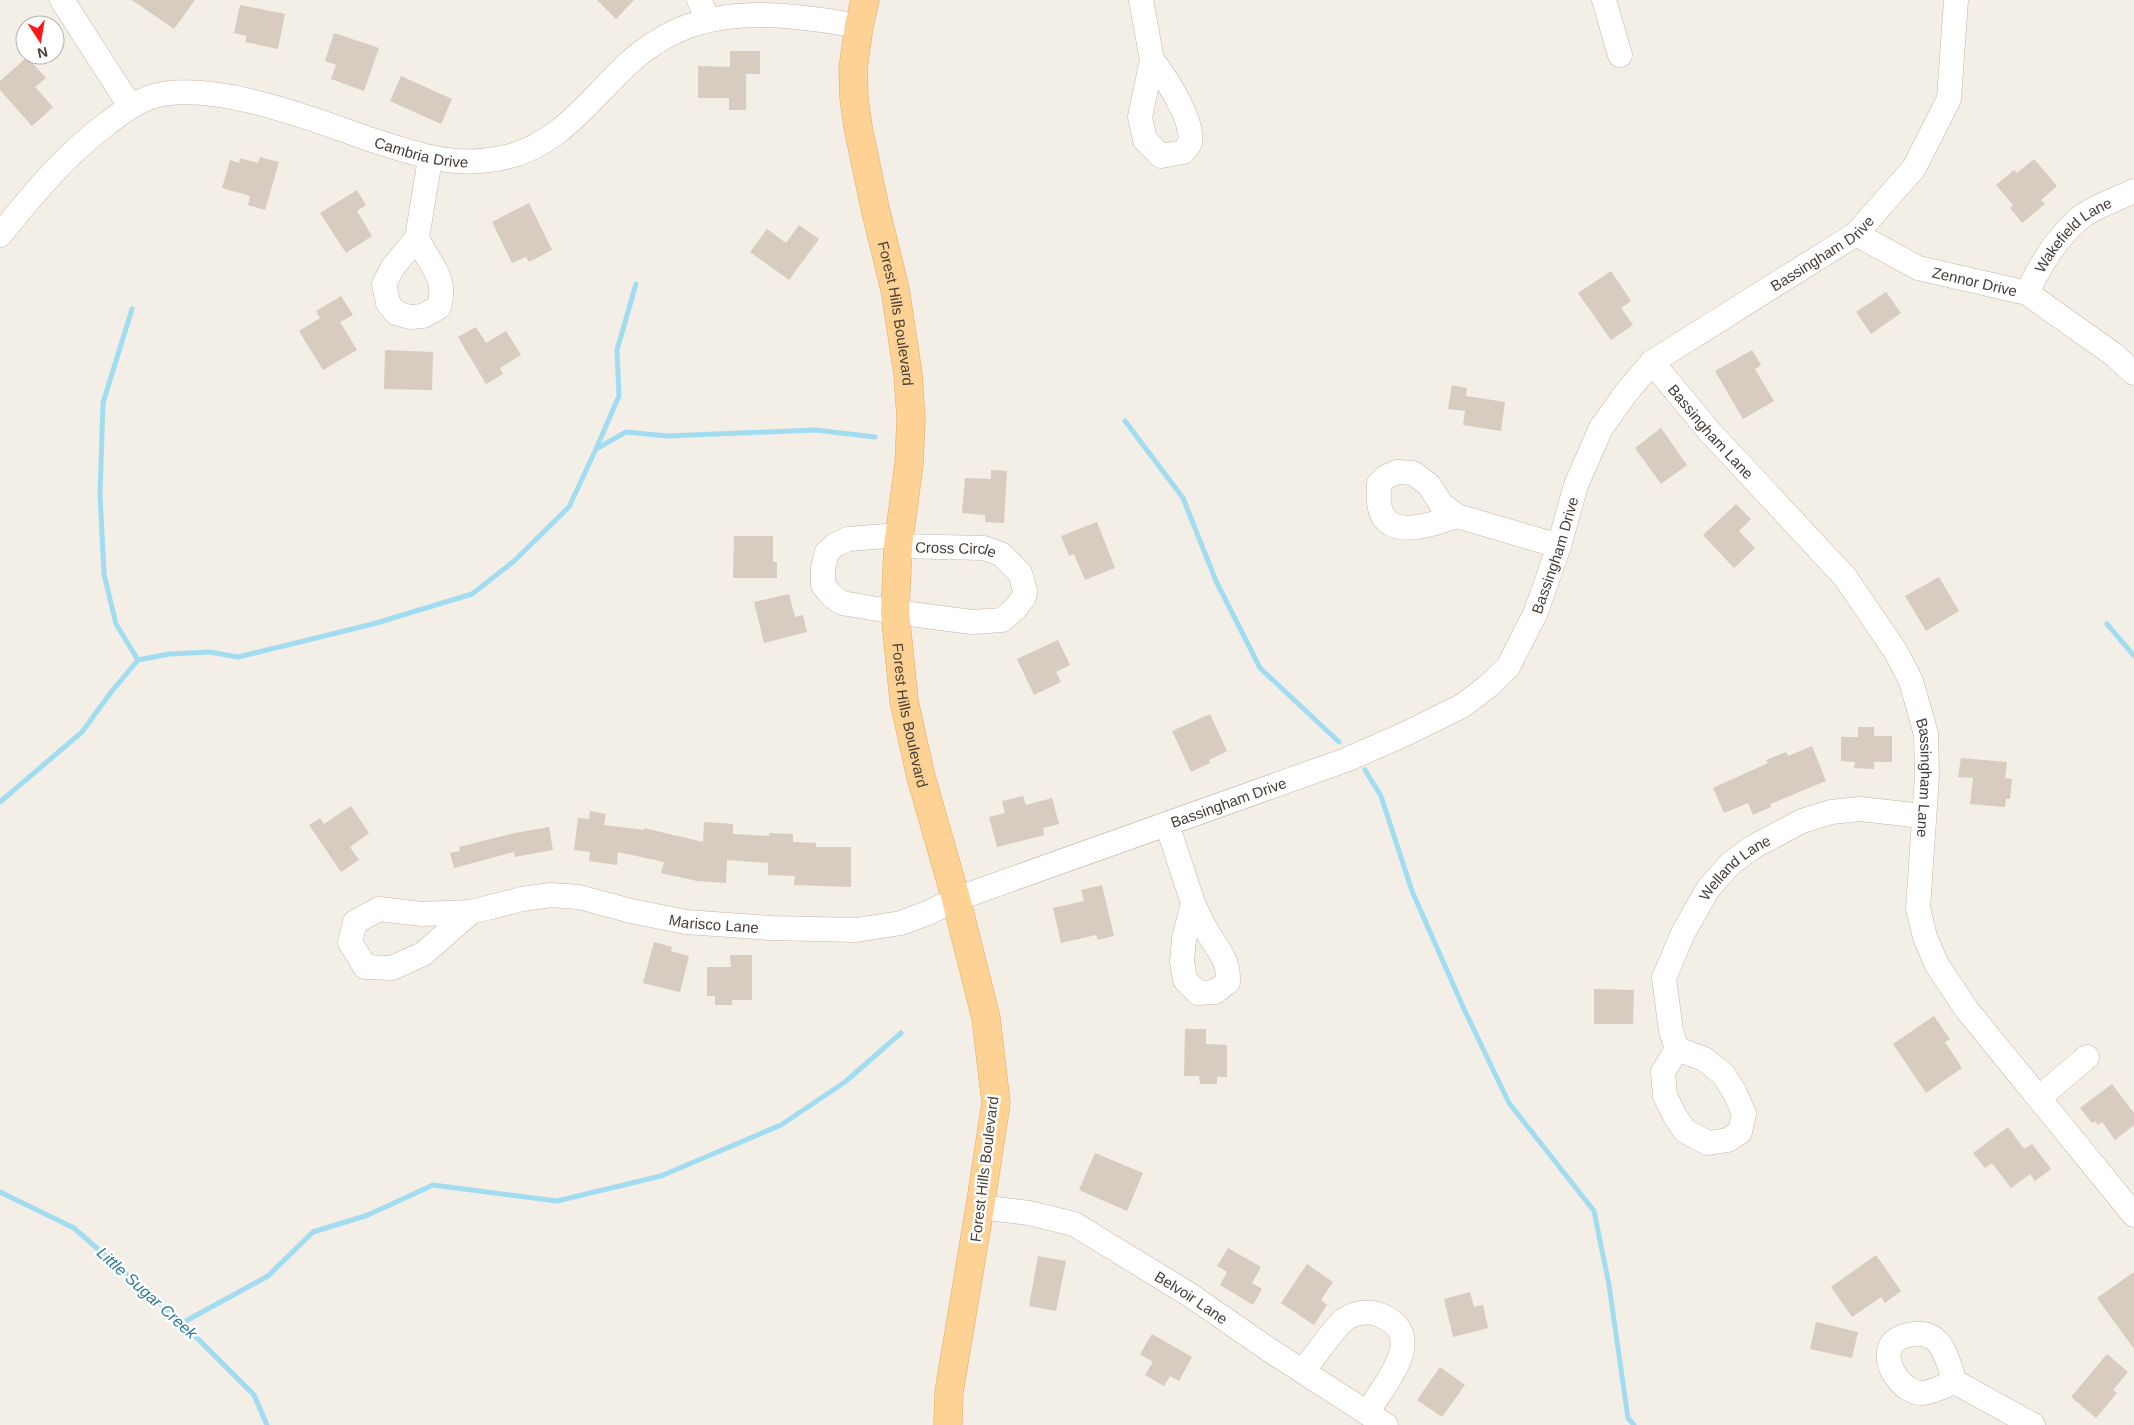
<svg xmlns="http://www.w3.org/2000/svg" width="2134" height="1425" font-family="Helvetica,sans-serif">
  <style>
    .lines { fill: none; stroke-linecap: round; stroke-linejoin: round }
    .stream { stroke: #a2dcf1; stroke-width: 5 }
    .building { fill: #d8cbbf }
    .minor-casing { stroke: #c2b7ac; stroke-width: 25 }
    .major-casing { stroke: #e4ab64; stroke-width: 29 }
    .minor { stroke: #fff; stroke-width: 24 }
    .major { stroke: #fed194; stroke-width: 28 }
    .labels { text-anchor: middle; dominant-baseline: central; stroke-width: 5; stroke-linejoin: round; paint-order: stroke }
    .street-label { font-size: 15px; fill: #463d36; stroke: #fff }
    .water-label { font-size: 16px; font-style: italic; fill: #2a7a9b; stroke: #fff }
  </style>
  <rect width="100%" height="100%" fill="#f3eee6"/>
  <g class="lines">
    <!-- stream -->
    <path class="stream" d="M132,309L103,403L100,494L104,574L116,624L138,660
      M1125,421L1183,498L1216,581L1260,668L1339,742
      M596,449L626,432L667,436L815,430L875,437
      M2107,624L2134,656
      M1365,770L1381,796L1412,891L1464,1009L1509,1103L1594,1211L1609,1285L1628,1418L1634,1425
      M0,802L82,732L112,691L138,660L169,654L210,652L238,657L373,624L472,594L513,562L569,507L596,449L619,396L617,350L636,284
      M0,1192L74,1228L182,1323L254,1395L267,1425
      M182,1323L268,1276L313,1232L368,1215L433,1185L557,1201L661,1176L781,1125L845,1082L901,1033"/>
  </g>
  <!-- building -->
  <path class="building" d="M132,0H195L174,29Z
    M597,0H634L616,19Z
    M240,5L285,14L278,49L245,42L247,36L234,33Z
    M334,33L379,48L364,91L331,79L336,65L325,61Z
    M730,51H760V74H746V110H729V98H698V66L730,67Z
    M27,57L46,78L35,87L53,107L32,126L0,90V81Z
    M401,76L452,99L441,124L390,101Z
    M260,157L279,162L265,210L248,205L250,196L222,188L230,160L239,163L240,158L258,163Z
    M2034,159L2057,186L2041,200L2045,204L2022,223L2010,208L2013,205L1996,185L2014,170L2017,173Z
    M357,190L366,205L357,211L372,236L346,253L320,213Z
    M529,203L552,250L529,262L526,257L512,263L492,222Z
    M799,225L819,239L789,280L750,252L767,229L786,243Z
    M1611,271L1631,301L1621,308L1633,325L1611,340L1578,293Z
    M1886,292L1901,313L1871,334L1856,312Z
    M341,296L353,315L340,322L357,350L323,370L299,331L320,318L316,311Z
    M476,327L486,343L506,331L521,355L500,368L503,374L486,384L458,337Z
    M385,350L433,352L432,390L384,389Z
    M1752,350L1761,365L1755,369L1774,401L1743,419L1715,371Z
    M1452,385L1467,388L1466,396L1505,402L1501,431L1463,425L1465,411L1448,409Z
    M1661,428L1687,465L1661,484L1635,448Z
    M991,470L1007,471L1004,523L985,522V515L962,513L965,478L991,479Z
    M1736,504L1751,519L1739,531L1755,548L1734,568L1703,535Z
    M1097,522L1115,568L1085,580L1074,554L1069,556L1061,536Z
    M734,536H773V562H777V578H733Z
    M1939,577L1959,611L1926,631L1905,596Z
    M789,594L795,617L803,615L807,632L764,643L754,602Z
    M1058,640L1070,665L1056,672L1061,682L1034,695L1017,659Z
    M1210,714L1227,751L1209,760L1210,763L1191,772L1172,731Z
    M1858,727H1874V736H1892V762H1874V769L1854,768L1855,762L1841,761V737H1858Z
    M1812,746L1826,781L1770,804L1771,807L1753,815L1748,803L1724,813L1713,788L1768,763L1766,760L1786,752L1788,756Z
    M1961,758L2007,762L2005,778L2012,779L2010,799H2006L2005,807L1970,804L1973,778L1958,777Z
    M1023,796L1026,805L1052,798L1059,824L1043,828L1044,835L997,847L989,817L1005,813L1002,801Z
    M351,806L369,833L350,847L359,860L341,872L309,825L320,818L324,824Z
    M590,811L606,814L604,825L644,830V828L703,842L704,822L733,824V834L769,836V833L793,834V842L816,843V847H851V887L794,885L795,876L768,875V863L727,860L726,883L697,881L661,873L664,862L618,852L617,865L589,861L590,852L574,850L578,818L589,819Z
    M549,827L553,850L515,857L514,852L454,868L450,853L460,851L459,847L510,834Z
    M1102,885L1114,936L1098,940L1096,935L1061,943L1053,908L1084,901L1081,890Z
    M654,942L672,947L671,951L689,956L680,992L643,983Z
    M730,955H752V1000H732V1005H715V996H707V967H731Z
    M1594,989L1634,990L1633,1024H1594Z
    M1934,1016L1950,1039L1945,1042L1962,1068L1926,1093L1893,1044Z
    M1185,1029H1206V1044L1227,1045V1077H1217V1084H1200L1199,1076H1184Z
    M2112,1084L2134,1113V1125L2115,1140L2102,1122L2098,1125L2095,1121L2092,1123L2080,1108Z
    M2008,1127L2024,1149L2032,1144L2051,1169L2035,1181L2030,1174L2011,1188L1992,1163L1985,1168L1973,1153Z
    M1095,1153L1143,1173L1127,1211L1079,1190Z
    M1228,1248L1261,1267L1252,1283L1262,1289L1253,1305L1220,1285L1227,1272L1217,1266Z
    M1876,1255L1901,1291L1885,1303L1881,1297L1852,1317L1831,1287Z
    M1038,1256L1066,1261L1056,1311L1029,1306Z
    M1307,1264L1333,1282L1321,1300L1327,1305L1314,1325L1281,1303Z
    M2134,1272V1349L2097,1298Z
    M1470,1292L1474,1307L1483,1305L1488,1328L1453,1337L1444,1299Z
    M1816,1322L1858,1332L1852,1358L1810,1349Z
    M1152,1334L1192,1357L1179,1381L1170,1376L1164,1386L1145,1375L1153,1362L1140,1354Z
    M2107,1354L2128,1372L2113,1390L2117,1393L2096,1418L2071,1397Z
    M1440,1367L1465,1385L1442,1417L1417,1400Z"/>
  <g class="lines">
    <defs>
      <g id="minor">
        <path d="M62,0L130,106"/>
        <path d="M699,0L708,19"/>
        <path d="M1141,0L1152,60L1140,117L1145,140L1161,156L1183,152C1185,149 1189,146 1190,142C1194,121 1165,76 1152,60"/>
        <path d="M1604,0L1620,55"/>
        <path id="s1" d="M1856,234L1918,268L2027,293L2113,354L2134,373"/>
        <path id="s2" d="M0,235C33,194 66,154 108,123C123,111 137,101 154,96C214,80 315,120 372,140C420,155 455,169 506,157C546,148 573,120 600,92C617,74 634,56 655,43C714,3 792,14 859,26"/>
        <path d="M417,238C429,264 448,277 439,307L423,316L410,317L396,313L388,303L384,284L393,267L417,238L430,159"/>
        <path id="s3" d="M2027,293C2041,264 2056,238 2081,217C2096,206 2117,199 2134,191"/>
        <path id="s4" d="M1652,362L1709,431L1845,577L1896,652L1911,681L1926,734L1927,776L1918,908L1925,937L1937,965L1967,1010L2134,1215"/>
        <path d="M1457,516C1437,523 1387,542 1380,508C1378,501 1379,492 1379,484L1386,477L1397,472L1413,473L1429,485L1441,504L1457,516L1559,546"/>
        <path id="s5" d="M898,546L984,548L1001,554L1020,573L1025,591L1024,597L1015,609L1002,620L972,622L895,612L842,603L831,595L823,585V568L827,552L835,545L848,539L900,535"/>
        <path d="M1167,824L1193,903L1184,939L1182,961L1185,980L1198,993L1215,992L1228,982C1229,958 1216,948 1205,928C1201,920 1197,912 1193,903"/>
        <path id="s6" d="M471,912L423,954L392,968L365,967L350,942L355,922L379,909L422,914L471,912L522,899L551,895L579,897L631,911L686,922L771,928L856,930L901,923L930,912L956,899L1346,760L1405,734L1462,706L1487,687L1508,667L1536,612L1559,546L1576,485L1601,428L1626,393L1652,362L1856,234L1914,168L1949,99L1956,0"/>
        <path id="s7" d="M1677,1049L1704,1059L1723,1074L1735,1093L1744,1114L1740,1132L1728,1140L1708,1143L1685,1131L1675,1116L1665,1096L1663,1072L1677,1049L1671,1031L1664,978L1683,933L1708,889L1730,864L1753,847L1802,821L1831,812L1860,809L1923,816"/>
        <path d="M2040,1097L2087,1057"/>
        <path id="s8" d="M980,1207L1029,1213L1074,1224L1190,1295L1268,1349L1386,1425"/>
        <path d="M1303,1371C1314,1358 1332,1330 1344,1320C1353,1313 1369,1310 1380,1315C1430,1335 1384,1384 1367,1413"/>
        <path d="M1955,1382C1945,1385 1932,1393 1922,1393C1903,1393 1883,1365 1890,1348C1892,1340 1901,1337 1908,1335C1942,1327 1946,1357 1955,1382L2033,1425"/>
      </g>
      <g id="major">
        <path id="s9" d="M865,0L859,26L853,69L854,98L858,127L875,208L895,289L908,374L911,419L909,464L898,546L895,612L904,701L921,777L956,899L986,1018L996,1103L980,1207L949,1392L948,1425"/>
      </g>
    </defs>
    <!-- minor casing -->
    <use href="#minor" class="minor-casing"/>
    <!-- major casing -->
    <use href="#major" class="major-casing"/>
    <!-- minor -->
    <use href="#minor" class="minor"/>
    <!-- major -->
    <use href="#major" class="major"/>
  </g>
  <g class="labels">
    <!-- street labels -->
    <g class="street-label">
      <text stroke="none"><textPath href="#s2" startOffset="486">Cambria Drive</textPath></text>
      <text stroke="none"><textPath href="#s3" startOffset="76">Wakefield Lane</textPath></text>
      <text stroke="none"><textPath href="#s6" startOffset="1935">Bassingham Drive</textPath></text>
      <text stroke="none"><textPath href="#s1" startOffset="129">Zennor Drive</textPath></text>
      <text stroke="none"><textPath href="#s9" startOffset="319">Forest Hills Boulevard</textPath></text>
      <text stroke="none"><textPath href="#s4" startOffset="91">Bassingham Lane</textPath></text>
      <text stroke="none"><textPath href="#s5" startOffset="58">Cross Circle</textPath></text>
      <text stroke="none"><textPath href="#s6" startOffset="1514">Bassingham Drive</textPath></text>
      <text stroke="none"><textPath href="#s9" startOffset="724">Forest Hills Boulevard</textPath></text>
      <text stroke="none"><textPath href="#s4" startOffset="511">Bassingham Lane</textPath></text>
      <text stroke="none"><textPath href="#s6" startOffset="1079">Bassingham Drive</textPath></text>
      <text stroke="none"><textPath href="#s7" startOffset="475">Welland Lane</textPath></text>
      <text stroke="none"><textPath href="#s6" startOffset="542">Marisco Lane</textPath></text>
      <text transform="translate(984 1169) rotate(-83)">Forest Hills Boulevard</text>
      <text stroke="none"><textPath href="#s8" startOffset="234">Belvoir Lane</textPath></text>
    </g>
    <!-- water labels -->
    <g class="water-label">
      <text transform="translate(147 1293) rotate(42)">Little Sugar Creek</text>
    </g>
  </g>
  <!-- north arrow -->
  <g transform="translate(40 40) rotate(168)"><circle r="24" fill="#ffffff" stroke="#b5b1af"/>
  <path d="M0-4L9 19L0 12L-9 19Z" fill="#fb1816"/>
  <text y="-8" font-size="14" font-weight="bold" text-anchor="middle" fill="#463d36">N</text>
  </g>
</svg>
